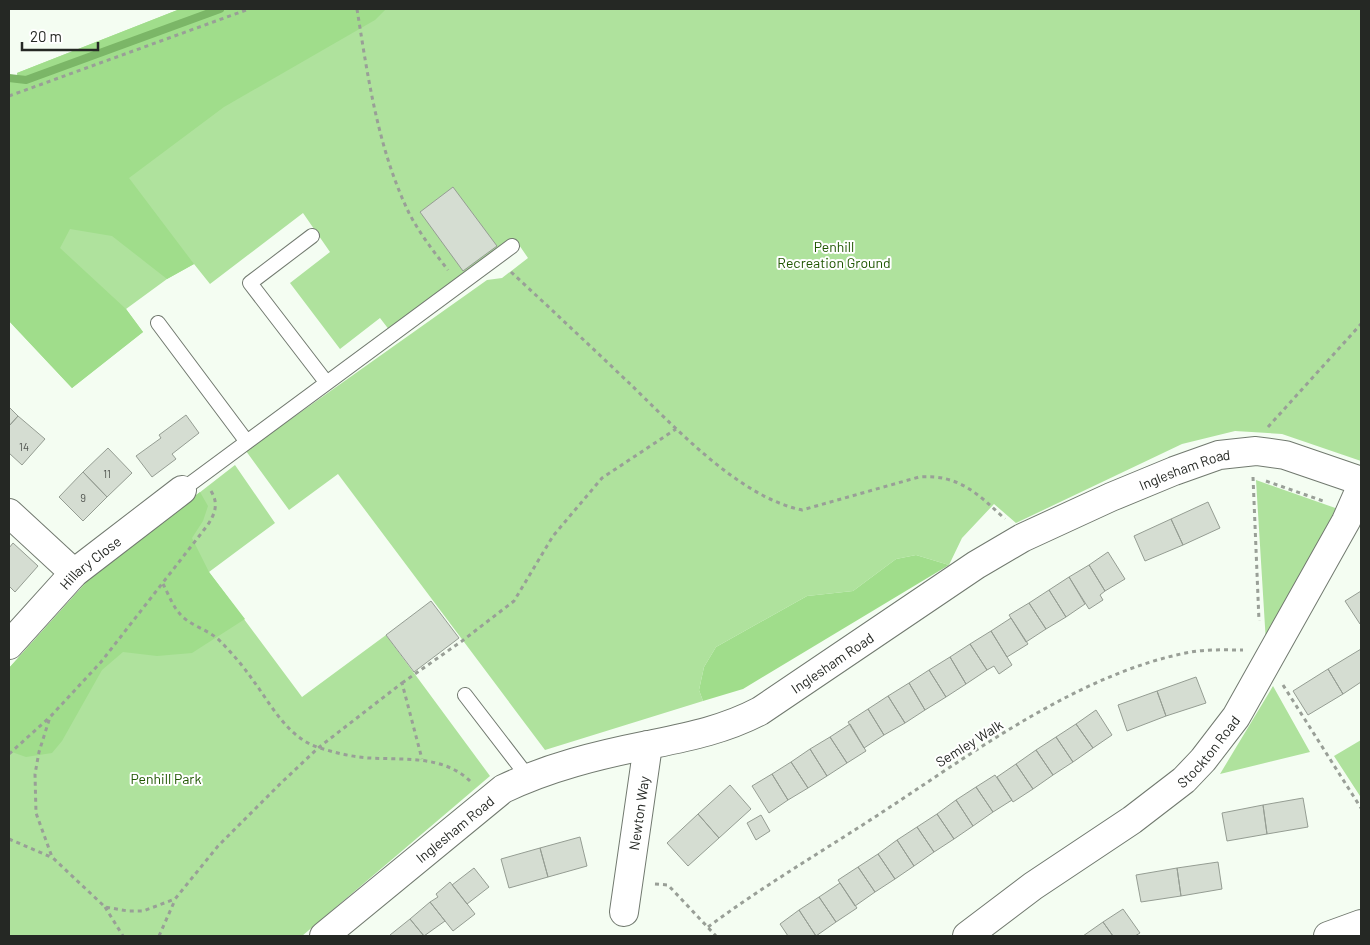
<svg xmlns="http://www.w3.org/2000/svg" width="1370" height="945" font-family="Barlow,sans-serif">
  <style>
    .green { fill: #afe29d }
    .forest { fill: #a0dd8b }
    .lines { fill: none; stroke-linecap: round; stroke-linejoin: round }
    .stream { stroke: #7bb667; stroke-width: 8 }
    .building { fill: #d5ddd2; stroke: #959d93 }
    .service-casing { stroke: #71796f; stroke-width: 16 }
    .minor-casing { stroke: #71796f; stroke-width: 30 }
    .path { stroke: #999f97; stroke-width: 3; stroke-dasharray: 4 4; stroke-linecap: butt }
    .service { stroke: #fff; stroke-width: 14 }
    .minor { stroke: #fff; stroke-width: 28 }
    .labels { text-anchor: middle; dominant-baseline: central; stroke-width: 4; stroke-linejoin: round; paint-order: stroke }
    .number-label { font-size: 11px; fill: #515550 }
    .park-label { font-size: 14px; fill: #1f5600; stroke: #fff }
    .street-label { font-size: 14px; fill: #252824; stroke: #fff }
  </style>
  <rect width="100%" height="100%" fill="#f4fdf2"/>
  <!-- green -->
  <path class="green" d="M180,9H1361V461L1282,434L1235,431L1182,444L1016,523L994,504L962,538L949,565L916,555L896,559L853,591L807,596L716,647L704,667L699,690L703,701L545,750L338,474L289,510L246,451L487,280L502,278L528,258L515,239L390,331L380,318L340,349L290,283L330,252L303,213L210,284L194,264L167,279L126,309L143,332L72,388L9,321V81L18,78L17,73Z
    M235,465L275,523L209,572L302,697L386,635L490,776L302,936H9V668L91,577Z
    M1256,480L1341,510L1266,643Z
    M1273,686L1310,752L1220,774Z
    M1361,740V795L1360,796L1334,756Z"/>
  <!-- forest -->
  <path class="forest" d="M180,9H386L375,20L224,107L129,178L194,264L167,279L112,236L70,229L60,248L126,309L143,332L72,388L9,321V81L18,78L17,73Z
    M200,492L208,506L203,521L192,538L209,572L245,619L192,653L157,656L123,652L102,670L62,741L52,753L26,757L9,751V668L91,577Z
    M916,555L949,565L743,689L703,701L699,690L704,667L716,647L807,596L853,591L896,559Z"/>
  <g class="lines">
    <!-- stream -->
    <path class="stream" d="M9,78L26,80L220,9"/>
  </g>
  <!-- building -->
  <path class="building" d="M453,187L497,246L463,271L420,212Z
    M9,407L18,416L9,426Z
    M186,415L199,433L172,454L176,459L152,477L136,456L161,438L159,435Z
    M18,416L45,439L22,465L9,453V426Z
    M108,448L132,473L107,497L83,472Z
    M83,472L107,497L83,521L59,497Z
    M1208,502L1220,528L1183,545L1171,519Z
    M1171,519L1183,545L1145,561L1134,536Z
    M13,543L38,566L15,592L9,586V548Z
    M1108,552L1125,579L1105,591L1089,565Z
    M1089,565L1105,591L1100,595L1103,600L1089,609L1069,577Z
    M1069,577L1085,604L1066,617L1049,590Z
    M1049,590L1066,617L1046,629L1029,603Z
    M1361,591V623L1360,624L1345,601Z
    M431,601L459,638L414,672L386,635Z
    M1029,603L1046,629L1026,642L1009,615Z
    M1011,618L1028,644L1007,657L991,631Z
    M991,631L1012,665L999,674L994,666L987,670L970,644Z
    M970,644L987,670L966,684L950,657Z
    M1361,649V682L1343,694L1328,669Z
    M950,657L966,684L946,697L929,670Z
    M1328,669L1343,694L1308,715L1293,691Z
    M929,670L946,697L925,710L909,683Z
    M1196,677L1206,703L1166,716L1157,691Z
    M909,683L925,710L905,723L888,696Z
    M1157,691L1166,716L1127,731L1118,705Z
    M888,696L905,723L884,735L868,709Z
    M868,709L884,735L864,748L848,722Z
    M1096,710L1112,735L1093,748L1076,724Z
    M850,724L866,751L847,763L830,737Z
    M1076,724L1093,748L1073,762L1056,737Z
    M830,737L847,763L827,776L810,749Z
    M1056,737L1073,762L1053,775L1036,750Z
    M810,749L827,776L808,788L791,762Z
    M1036,750L1053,775L1033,789L1016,764Z
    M791,762L808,788L788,800L772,774Z
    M1016,764L1033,789L1013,802L997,777Z
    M772,774L788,800L769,813L752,786Z
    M995,775L1012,800L993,812L976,787Z
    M730,785L751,809L719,838L698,814Z
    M976,787L993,812L973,826L956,800Z
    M1303,798L1308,827L1267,834L1263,805Z
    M956,800L973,826L954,839L937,814Z
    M1263,805L1267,834L1227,841L1222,813Z
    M698,814L719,838L688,866L667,843Z
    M937,814L954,839L934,852L917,827Z
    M761,815L770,831L756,840L747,823Z
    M917,827L934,852L914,866L897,840Z
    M580,837L587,866L548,877L540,848Z
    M897,840L914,866L895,879L878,854Z
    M540,848L548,877L509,888L501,859Z
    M878,854L895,879L875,892L858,867Z
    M1218,862L1222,889L1181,896L1177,868Z
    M858,867L875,892L855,906L838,880Z
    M474,868L489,887L467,904L452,885Z
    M1177,868L1181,896L1141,902L1136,875Z
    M450,882L475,914L453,931L430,902L438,897L436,894Z
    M840,883L857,908L836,922L819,897Z
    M819,897L836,922L816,936L799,910Z
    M430,902L445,921L424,936L410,919Z
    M1123,909L1140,933L1135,936H1113L1103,922Z
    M799,910L816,936H788L780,924Z
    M410,919L424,936H391L390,935Z
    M1103,922L1113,936H1083Z"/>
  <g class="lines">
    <defs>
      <path id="service" d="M312,236L250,283L326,382
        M158,323L247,442
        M182,490L512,246
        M465,695L528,777"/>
      <g id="minor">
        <path d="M9,513L74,573"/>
        <path id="s1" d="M9,645L74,573L182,490"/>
        <path id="s2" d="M624,912L648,745"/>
        <path id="s3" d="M324,936L503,789C549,767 598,755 648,745C687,737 724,730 760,711L976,565L1022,538L1111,497L1174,471L1219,455L1256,451L1285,455L1361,481"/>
        <path id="s4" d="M967,936L1033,886L1132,820L1184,780L1203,760L1236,717L1346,521L1361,487"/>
        <path d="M1328,936L1361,924"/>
      </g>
    </defs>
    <!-- service casing -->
    <use href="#service" class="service-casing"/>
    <!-- minor casing -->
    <use href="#minor" class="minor-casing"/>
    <!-- path -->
    <path class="path" d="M357,9C368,78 378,149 409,213C420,234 434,252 448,270
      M9,96L249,9
      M511,272C550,308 588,344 627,381C673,425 738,497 802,510L919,477C959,474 978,494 1005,519
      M1268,427L1361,324
      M1253,477L1259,621
      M1266,481L1326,502
      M211,491C219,504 215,514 207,526L101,662L50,717L39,752L35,774L36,813L52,857L105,907L128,911H143L175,899L218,846L281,783L318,748L402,683L422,759
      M163,584C168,593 172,605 180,614C190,626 208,629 220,641C232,653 243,666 252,679C271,704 287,738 320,748C336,753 353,757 369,758C404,760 443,755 470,781
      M402,683L462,641L514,601L553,536L602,478L676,429
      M1283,685L1361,808
      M9,754L50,717
      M9,839L51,857
      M655,884L668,885L716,936
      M105,907L123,936
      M708,927C763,886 823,851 881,813C973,753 1081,672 1191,652C1208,649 1226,650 1243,650
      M159,936L175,900"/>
    <!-- service -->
    <use href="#service" class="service"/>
    <!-- minor -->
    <use href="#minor" class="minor"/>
  </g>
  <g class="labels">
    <!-- number labels -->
    <g class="number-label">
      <text x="24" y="446">14</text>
      <text x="107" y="473">11</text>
      <text x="83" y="497">9</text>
    </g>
    <!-- park labels -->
    <g class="park-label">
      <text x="834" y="246">Penhill<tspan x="834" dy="16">Recreation Ground</tspan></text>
      <text x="166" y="778">Penhill Park</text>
    </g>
    <!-- street labels -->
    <g class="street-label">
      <text stroke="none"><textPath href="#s3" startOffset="992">Inglesham Road</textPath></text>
      <text stroke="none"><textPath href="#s1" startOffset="116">Hillary Close</textPath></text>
      <text stroke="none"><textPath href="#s3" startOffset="588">Inglesham Road</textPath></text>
      <text transform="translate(969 743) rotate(-32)">Semley Walk</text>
      <text stroke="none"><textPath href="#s4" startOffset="305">Stockton Road</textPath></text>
      <text stroke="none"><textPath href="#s2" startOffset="100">Newton Way</textPath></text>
      <text stroke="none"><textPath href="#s3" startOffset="169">Inglesham Road</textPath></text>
    </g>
  </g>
  <!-- border -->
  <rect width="1370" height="945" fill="none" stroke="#252824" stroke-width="20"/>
  <!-- scale -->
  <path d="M22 42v8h76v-8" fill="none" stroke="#252824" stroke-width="2.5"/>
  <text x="30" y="42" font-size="15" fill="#252824" stroke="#ffffff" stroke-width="4" paint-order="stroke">20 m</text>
</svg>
